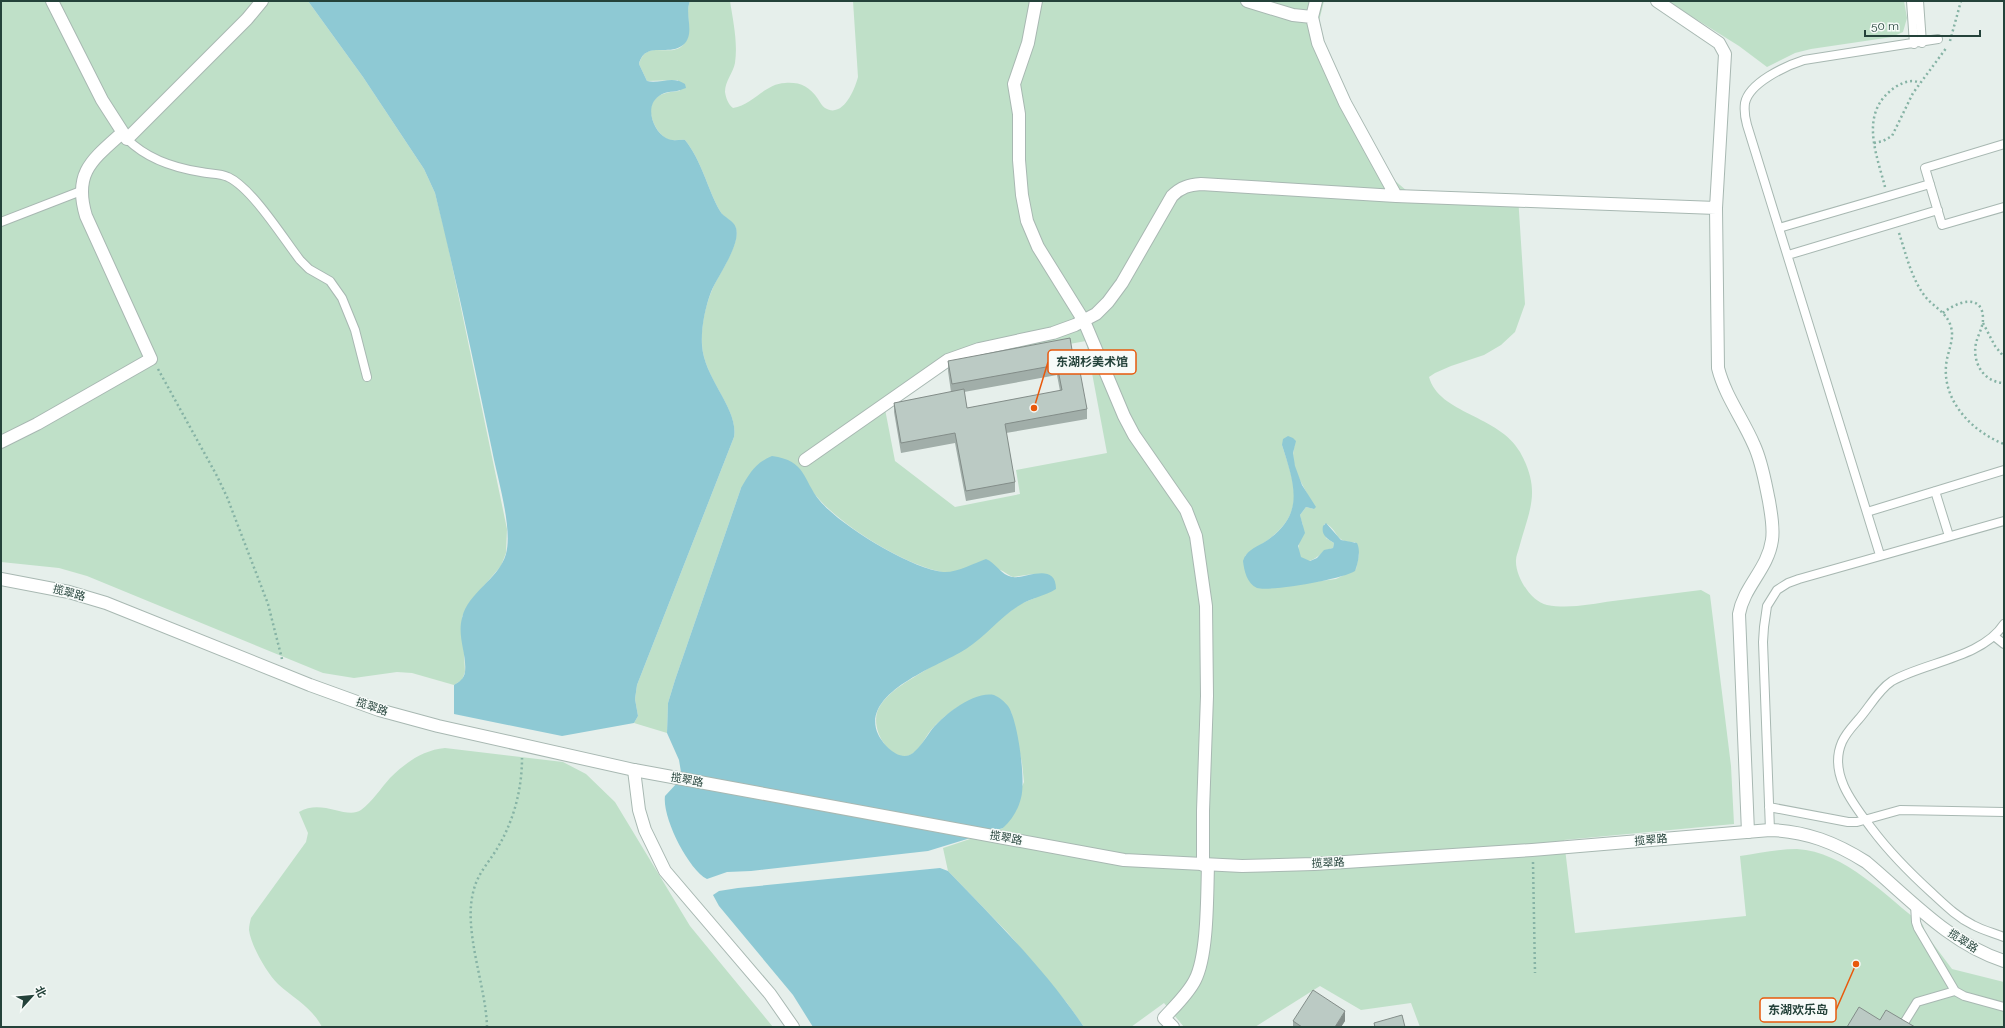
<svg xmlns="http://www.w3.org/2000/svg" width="2005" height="1028" font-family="Raleway,'Noto Sans SC',sans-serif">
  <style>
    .green { fill: #bfe0c8; fill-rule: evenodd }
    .water { fill: #8ec9d4 }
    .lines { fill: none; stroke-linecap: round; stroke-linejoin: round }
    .service-casing { stroke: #a8b8b2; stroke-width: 10 }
    .minor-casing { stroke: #a8b8b2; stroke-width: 14 }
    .tertiary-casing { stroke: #a8b8b2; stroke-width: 14 }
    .path { stroke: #86b3a5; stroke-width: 2.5; stroke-dasharray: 2 3; stroke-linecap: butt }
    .service { stroke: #fff; stroke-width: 8 }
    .minor { stroke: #fff; stroke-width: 12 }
    .tertiary { stroke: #fff; stroke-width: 12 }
    .wall { fill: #a1aea9; fill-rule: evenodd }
    .shaded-wall { fill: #838d89 }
    .building { fill: #bbcac4; stroke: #838d89 }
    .labels { text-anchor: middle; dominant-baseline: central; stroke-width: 3; stroke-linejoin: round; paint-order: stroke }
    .street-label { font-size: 11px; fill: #24423a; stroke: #f7fbf9 }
    .leader { fill: none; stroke: #e8590c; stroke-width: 1.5 }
    .callout-dot { fill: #e8590c; stroke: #f7fbf9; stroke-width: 1.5 }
    .callout { fill: #f7fbf9; stroke: #e8590c; stroke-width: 1.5 }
    .callout-label { font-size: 12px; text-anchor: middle; font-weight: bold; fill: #24423a }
  </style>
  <rect width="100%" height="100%" fill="#e6efeb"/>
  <!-- green -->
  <path class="green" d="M1,1H308L363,77L424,169L435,193L446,236L507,529L506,553L501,566L469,603L462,617L465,672L462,680L454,685L412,673L397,672L354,678L323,673L87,576L59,568L1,562Z
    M690,1H730C733,21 738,42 735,63C733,73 725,81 725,92C726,98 728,104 733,108C753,105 764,84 785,83C800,82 809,86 818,99C820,102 822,106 825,108C843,119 855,89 858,77L853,1H1324L1318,25L1326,54L1387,169L1393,179L1407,191L1518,196L1525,304L1515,332L1501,345L1484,355L1451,366L1435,373L1429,377C1439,414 1499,415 1520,452C1542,492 1529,510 1519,548C1518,552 1516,556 1516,560C1515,576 1531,602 1547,605C1569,609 1592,604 1613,601C1642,597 1672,594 1701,590L1710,595L1731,766L1734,824L1564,840L1575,933L1746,916L1740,856C1759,853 1778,849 1797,849C1844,851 1888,898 1923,925L1925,933L1952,969L2004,982V1027H1420L1411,1003L1361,1010L1320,986L1255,1027H1184L1164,1003L1131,1027H1084L1067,1003L1008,933L948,871L943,848L1003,828L1024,782L1022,763L1011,712L978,697C959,705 945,714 931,730C925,737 921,749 912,754C892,766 866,727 880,706C892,687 915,678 933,665C962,645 992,626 1020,604L1035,598L1033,574L1013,577C1008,575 1004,571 1000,570C990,566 955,574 942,572C904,565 836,523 813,492L741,488L675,680L668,703L667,733L634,723L638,716L635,699L637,685L734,437C739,409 703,378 702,344C701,326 705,307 712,290C718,275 740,245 736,229C734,220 724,219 720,211C707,188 702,161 685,140C679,139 673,142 667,139C655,132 644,109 656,98C663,92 671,92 680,91L678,80L647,81L639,64C646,38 670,59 683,45C695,32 684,16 690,1ZM1086,341L1107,453L1016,470L1020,494L955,507L895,461L885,409L946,366ZM1295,444C1287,469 1307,487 1314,509L1306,507L1300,515C1300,519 1303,523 1303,527C1302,538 1290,559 1309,561C1321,557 1320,551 1333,548L1334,543L1326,538L1324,524H1327C1339,532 1335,543 1355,542L1359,555L1356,569L1336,579L1267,588L1245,556C1252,549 1260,546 1268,540C1306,511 1295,485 1282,445Z
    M1667,1H1904L1907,18L1903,32L1892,37L1811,49L1795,53L1767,67L1739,46Z
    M445,748L563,762L586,774L615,802L690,926L773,1027H322C311,1006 294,999 278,984C267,973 251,946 249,930C249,926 250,922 251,918L306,842L308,833L299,812C322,798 346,820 361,810C372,802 381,788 390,778C405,763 423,750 445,748Z"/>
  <!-- water -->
  <path class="water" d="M308,1H690C684,15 696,34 683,45C668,57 645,40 639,64L647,81C660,84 673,75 685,84L686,88L683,89C675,93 666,90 659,96C644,106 653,131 666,138C673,142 679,139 685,140C702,161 707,188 720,211C724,218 734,220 736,228C741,245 718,275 711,292C705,308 701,328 702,345C704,379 739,409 734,437L637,685L635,699L638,716L634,723L562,736L454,714V685C459,682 464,679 465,672C467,654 457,637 462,618C468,592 499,579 506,554C513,528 497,477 492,450C474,364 456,278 435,193L424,169L363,77Z
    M1288,436L1293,438L1296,441L1293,453L1295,466L1302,485L1316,507L1314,509L1306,507L1300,515L1305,533L1298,546L1301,557L1310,561L1317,558L1324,550L1333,548L1334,543C1327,539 1321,535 1323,526L1326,523L1341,540L1357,543C1361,551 1358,563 1355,571C1343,579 1270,592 1257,588C1247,584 1244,570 1243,561C1246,551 1254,548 1263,543C1306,516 1295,486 1282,445L1283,439Z
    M772,456C807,461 802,479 820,501C841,526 912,569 943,572C957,573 974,563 986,559C996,563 1001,575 1012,577C1025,579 1056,561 1056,589C1045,596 1031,598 1020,605C1000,617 986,636 966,649C942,665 859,692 878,734C883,745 900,763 913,753C920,747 925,739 930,732C942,716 973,691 994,695C999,697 1005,702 1008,706C1018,720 1026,781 1021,798C1018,810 1012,820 1003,828L928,851L751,871L727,872L707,879C688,869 662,817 665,796L678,782L681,772L679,760L667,733L668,703L675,680L741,488C750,473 755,463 772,456Z
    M940,868L948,871C996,921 1045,969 1084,1027H813L793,995L719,906L713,895L719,891L738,888Z"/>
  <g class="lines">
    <defs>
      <path id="service" d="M1911,1L1914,44
        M1919,1L1922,43
        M127,139C146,158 175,168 201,172C210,174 220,173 228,177C252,188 283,238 300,260L309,269L330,281L342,298L355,330L367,377
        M2004,144L1925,168L1942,225L2004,207
        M1,222L81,191
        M1779,228L1930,184
        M1788,255L1938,210
        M1935,491L1949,536
        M1867,512L2004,470
        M1880,555L1747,125C1745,118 1744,111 1745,103C1749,83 1785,66 1804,60L1938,39
        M2004,624C1982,658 1925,662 1892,681C1878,690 1869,708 1858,720C1852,727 1846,733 1842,742C1828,774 1854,805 1872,829C1890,853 1910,873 1932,893C1945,905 1957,917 1973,925C1982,930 1994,933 2004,937
        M1994,636L2004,644
        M1769,807L1848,822H1857L1900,810L2004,812
        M1770,830L1763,642L1764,627L1767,606L1777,590L1788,583L1799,579L2004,521
        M1915,904L1916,922L1918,928L1955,991L1964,996L2004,1007
        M1904,1023L1917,1002L1955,991"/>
      <path id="minor" d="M52,1L102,100L127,139L247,19L262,1
        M1036,1L1028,43L1014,84L1019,114V160L1022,195L1027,221L1038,247L1084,321L1124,416L1134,435L1186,510L1196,536L1206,606L1207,696L1203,811V865
        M1247,1L1293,15L1312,17
        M1316,1L1312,17L1318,43L1345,103L1396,196
        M1657,1L1719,43L1725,54L1716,208L1718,368C1725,396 1743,419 1754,445C1762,462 1765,482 1769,501C1771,514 1774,527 1772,540C1768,569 1744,586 1739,614L1748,832
        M1,442L37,424L151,359L86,216C73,173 92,160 122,133
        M805,460L948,360L979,349L1053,333L1075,325L1096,314L1108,302L1122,283L1172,196C1181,187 1189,185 1201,184L1396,196L1716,208
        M634,770L639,810L645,830L665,871L770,994L793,1027
        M1173,1027L1164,1018C1175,1006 1188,994 1195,980C1208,955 1207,895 1208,865"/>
      <path id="tertiary" d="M1,579L69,592L106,603L310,685L379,710L438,726L634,770L1124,860L1242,866L1314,864L1532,850L1770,830C1806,831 1836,843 1866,862C1909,898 1950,944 2004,961"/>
    </defs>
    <!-- service casing -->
    <use href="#service" class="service-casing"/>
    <!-- minor casing -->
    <use href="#minor" class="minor-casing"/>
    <!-- tertiary casing -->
    <use href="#tertiary" class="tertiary-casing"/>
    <!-- path -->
    <path class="path" d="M1950,41L1961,1
      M1874,143L1883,141L1892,136L1913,93L1947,47
      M1885,187C1876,152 1858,111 1897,86C1904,82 1912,79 1920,83
      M1899,233C1906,254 1911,277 1924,295C1932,306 1945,311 1950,324C1956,339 1947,351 1946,366C1943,402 1973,432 2004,444
      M1943,313C1956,302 1983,292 1983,319C1983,327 1978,335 1976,343C1972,362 1983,382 2004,383
      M1983,323L1995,346L2004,357
      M158,369L217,476L227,497L268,604L282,659
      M1533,862L1535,973
      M487,1027C486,985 462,929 474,889C478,873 490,861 498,847C514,820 522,789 522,758"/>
    <!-- service -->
    <use href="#service" class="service"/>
    <!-- minor -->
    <use href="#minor" class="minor"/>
    <!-- tertiary -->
    <use href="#tertiary" class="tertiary"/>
  </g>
  <!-- wall -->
  <path class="wall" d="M948,361L1074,362L1087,409V419L1006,433L1015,482V492L966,501L955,443L901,453L894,412V403L951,392L948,371ZM1057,375L1060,391L967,408L964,392Z
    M1293,1021H1345L1341,1027H1293Z"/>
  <!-- shaded-wall -->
  <path class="shaded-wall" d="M1345,1011V1021L1341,1027H1335Z"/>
  <!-- building -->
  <path class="building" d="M1070,338L1074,362L1078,361L1087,409L1005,424L1015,482L966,491L955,433L901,443L894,403L964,389L967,408L1062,390L1057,365L952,384L948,361Z
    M1313,990L1345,1011L1335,1027H1302L1293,1021Z
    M1859,1007L1880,1020L1886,1010L1915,1027H1847Z
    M1402,1015L1405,1027H1375L1374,1023Z"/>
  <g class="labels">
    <!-- street labels -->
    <g class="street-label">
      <text transform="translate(69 593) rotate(15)">揽翠路</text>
      <text transform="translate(372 707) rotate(19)">揽翠路</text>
      <text transform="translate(687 780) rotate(10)">揽翠路</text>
      <text transform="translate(1006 838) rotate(10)">揽翠路</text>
      <text transform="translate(1651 840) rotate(-5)">揽翠路</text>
      <text transform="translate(1328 863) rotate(-3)">揽翠路</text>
      <text transform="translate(1963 941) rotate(33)">揽翠路</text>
    </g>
  </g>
  <!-- callouts -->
  <path class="leader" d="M1034 408L1048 362M1856 964L1836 1010"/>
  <g class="callout-dot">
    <circle cx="1034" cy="408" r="4"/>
    <circle cx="1856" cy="964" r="4"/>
  </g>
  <g class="callout">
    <rect x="1048" y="350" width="88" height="24" rx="4"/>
    <rect x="1760" y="998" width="76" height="24" rx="4"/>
  </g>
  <g class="callout-label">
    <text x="1092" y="366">东湖杉美术馆</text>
    <text x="1798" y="1014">东湖欢乐岛</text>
  </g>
  <!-- border -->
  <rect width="2005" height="1028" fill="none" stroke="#24423a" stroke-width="4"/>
  <!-- north arrow -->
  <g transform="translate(32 996) rotate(63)" stroke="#f7fbf9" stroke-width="3" paint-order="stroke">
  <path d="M0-3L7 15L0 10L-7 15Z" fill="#24423a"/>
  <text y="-6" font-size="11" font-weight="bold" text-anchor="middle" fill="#24423a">北</text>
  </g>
  <!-- scale -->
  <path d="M1865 30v6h115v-6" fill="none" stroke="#24423a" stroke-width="2"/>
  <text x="1871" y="30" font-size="12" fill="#24423a" stroke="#f7fbf9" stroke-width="3" paint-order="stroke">50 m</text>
</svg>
